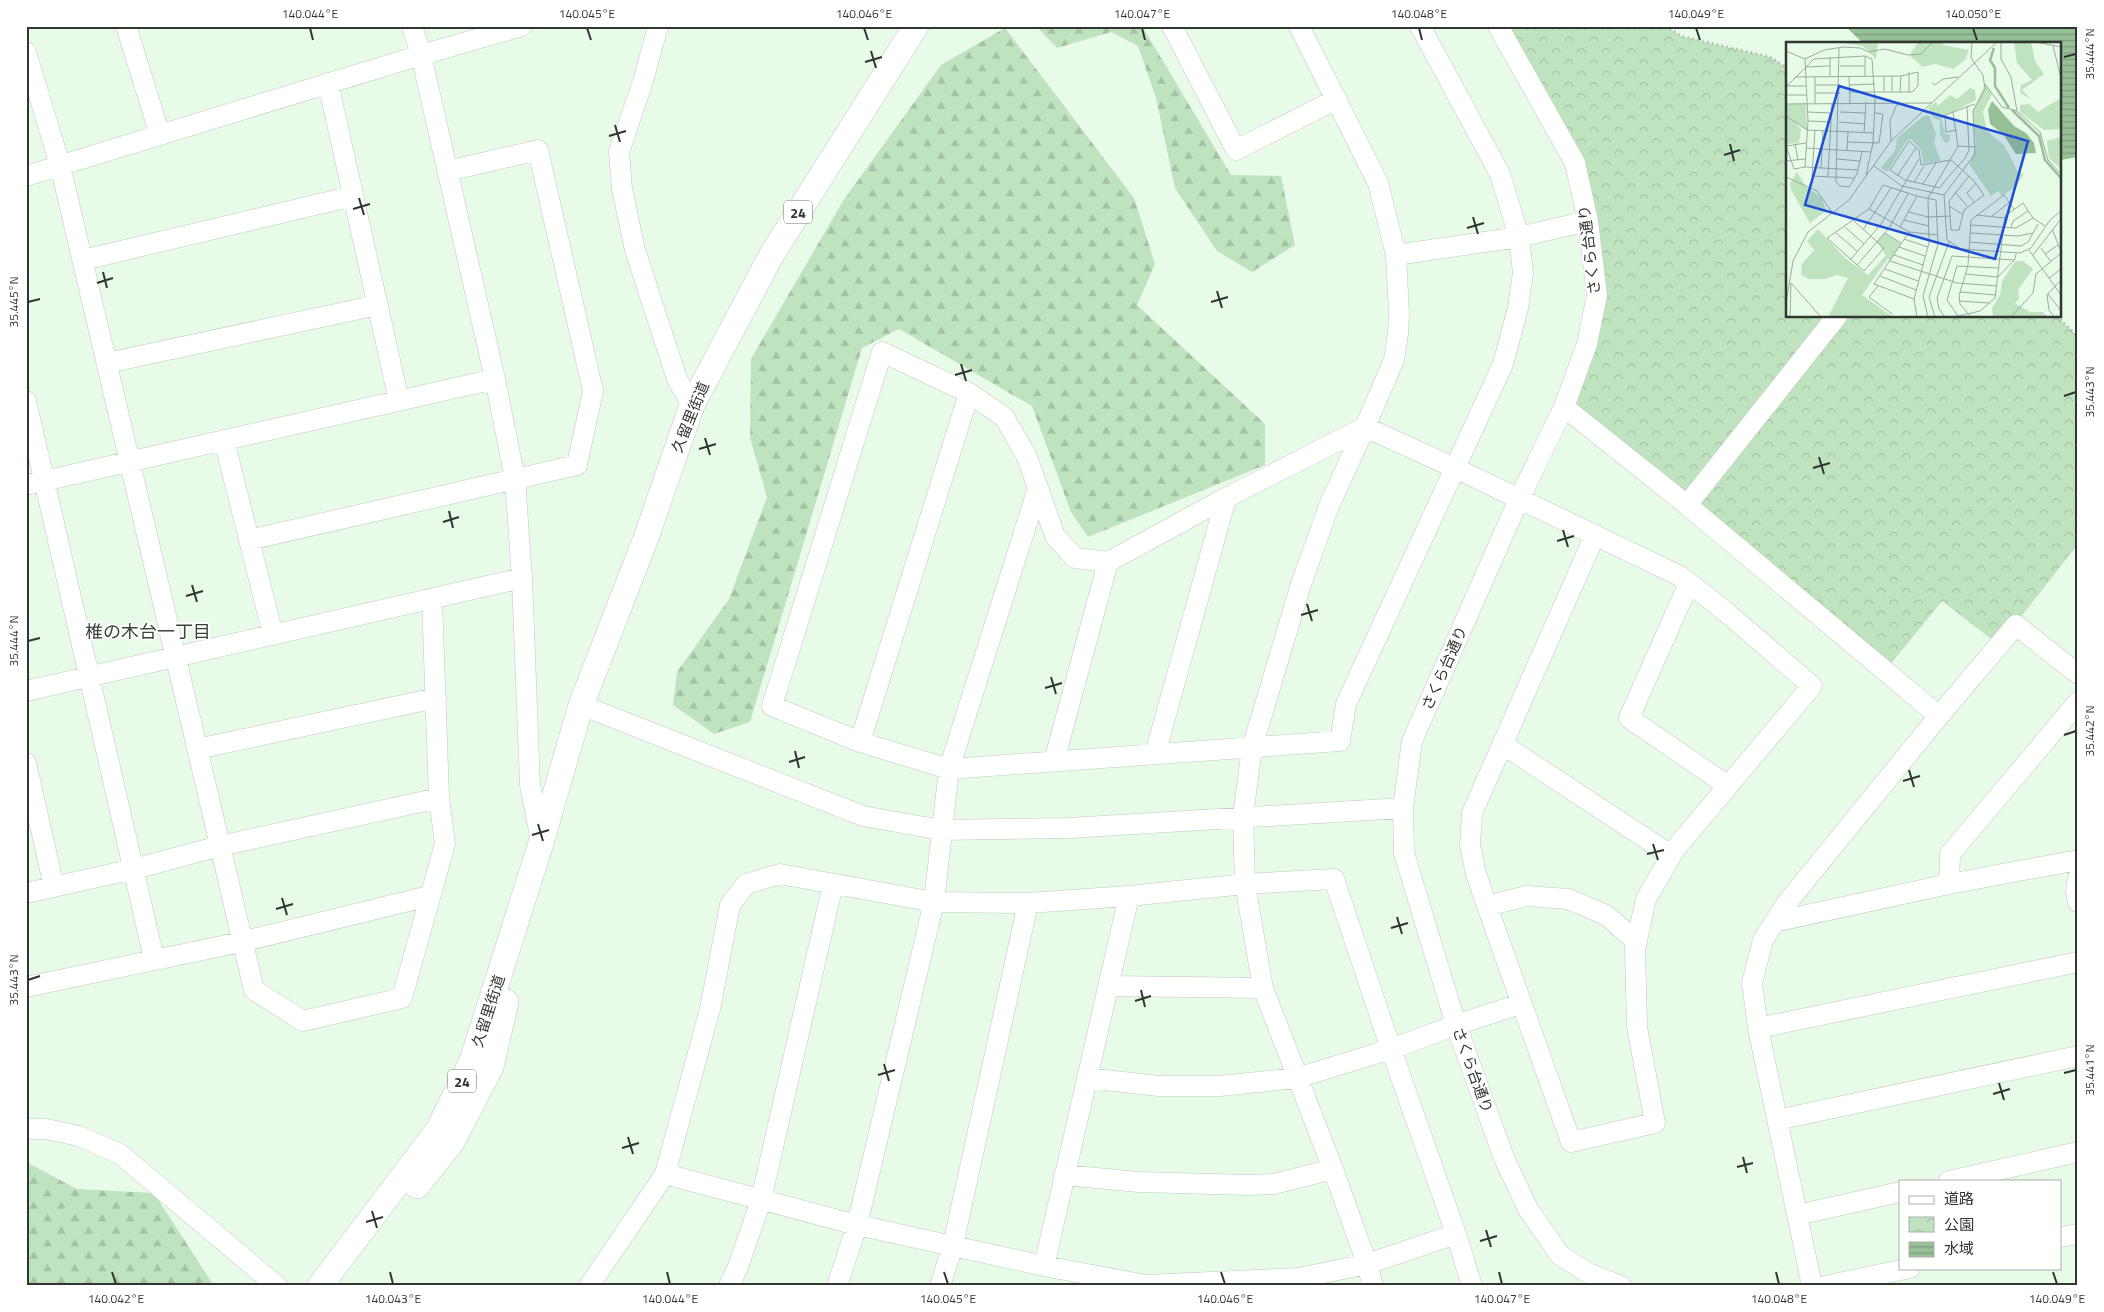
<svg xmlns="http://www.w3.org/2000/svg" width="2104" height="1312" font-family="'Titillium Web','Noto Sans JP',sans-serif">
  <style>
    .forest { fill: url(#forest-firs) }
    .park { fill: url(#park-crowns) }
    .water { fill: url(#water-rules) }
    .lines { fill: none; stroke-linecap: round; stroke-linejoin: round }
    .minor-casing { stroke: #bccdbb; stroke-width: 21 }
    .major-casing { stroke: #bccdbb; stroke-width: 26 }
    .path { stroke: #a0aea0; stroke-width: 3; stroke-dasharray: 1 4; stroke-linecap: butt }
    .minor { stroke: #fff; stroke-width: 20 }
    .major { stroke: #fff; stroke-width: 25 }
    .ticks { fill: none; stroke: #303730; stroke-width: 2 }
    .labels { text-anchor: middle; dominant-baseline: central; stroke-width: 4; stroke-linejoin: round; paint-order: stroke }
    .shield { fill: #fff; stroke: #6e736e; stroke-width: 1 }
    .shield-label { font-size: 14px; font-weight: bold; fill: #303730 }
    .street-label { font-size: 15px; fill: #303730; stroke: #fff }
    .quarter-label { font-size: 18px; fill: #374536; stroke: #fff }
    .inset-river { fill: none; stroke: #96c095; stroke-width: 2.5 }
    .inset-road { fill: none; stroke: #9eac9e; stroke-width: 1 }
    .view { fill: #1d4ed8; fill-opacity: 0.15; stroke: #1d4ed8; stroke-width: 2.5 }
    .inset-edge { fill: none; stroke: #303730; stroke-width: 2.5 }
    .neatline { fill: none; stroke: #303730; stroke-width: 2 }
    .ticks-label { font-size: 12px; text-anchor: middle; fill: #303730 }
  </style>
  <defs>
    <pattern id="forest-firs" width="22" height="20" patternUnits="userSpaceOnUse" patternTransform="scale(1.25)"><rect width="22" height="20" fill="#bfe3bf"/><path d="M5 1l3.5 6h-7zM16 11l3.5 6h-7z" fill="#a4c3a4"/></pattern>
    <pattern id="park-crowns" width="20" height="18" patternUnits="userSpaceOnUse" patternTransform="scale(1.25)"><rect width="20" height="18" fill="#bfe3bf"/><path d="M2 6a3 3 0 1 1 6 0M12 15a3 3 0 1 1 6 0" fill="none" stroke="#a4c3a4"/></pattern>
    <pattern id="water-rules" width="6" height="5" patternUnits="userSpaceOnUse" patternTransform="scale(1.25)"><rect width="6" height="5" fill="#96c095"/><path d="M0 2.5h6" fill="none" stroke="#7b9d7a"/></pattern>
  </defs>
  <rect width="100%" height="100%" fill="#e8fae8"/>
  <!-- forest -->
  <path class="forest" d="M1036,26H1142L1231,175L1281,176L1295,245L1252,272L1217,251L1175,188L1156,98L1138,46L1111,32L1057,48Z
    M1005,28L1134,198L1155,264L1137,305L1265,424V465L1088,537L1071,512L1032,406L899,329L862,348L750,722L714,734L673,705L677,672L729,599L767,497L750,438L751,359L843,201L941,65Z
    M26,1162L77,1189L154,1193L214,1286H26Z"/>
  <!-- park -->
  <path class="park" d="M1498,26H1666L1681,36L1770,57L1788,68V316H2057L2078,337V544L1999,645L1942,601L1885,671L1564,407L1597,295L1575,163Z"/>
  <!-- water -->
  <path class="water" d="M1845,26H2078V157L2060,160V44H1864Z"/>
  <g class="lines">
    <defs>
      <path id="minor" d="M126,26L160,135
        M412,26L421,55L495,379L515,479L522,578L530,785L541,841
        M658,26L644,78L619,152L622,189L635,250L677,379L692,405
        M1172,26L1236,150L1337,99
        M1299,26L1378,183L1396,255L1399,313L1398,334L1394,360L1365,427L1329,506L1301,584L1252,748L1243,816L1245,884L1263,988L1333,1169L1367,1264L1373,1286
        M1420,26L1500,174L1519,237L1523,273L1518,308L1503,364L1346,704L1340,741L949,769L860,742L772,706L882,352L969,393L1004,417L1027,457L1055,536L1075,558L1108,562L1220,501L1365,427L1455,468L1680,576L1726,612L1812,686L1675,849L1646,899L1635,949L1637,1027L1655,1123L1571,1142L1487,906L1476,874L1470,845L1472,813L1595,535
        M1498,26L1575,163L1588,221L1597,295L1587,344L1564,407L1519,499L1412,741L1403,808L1404,853L1456,1025L1504,1158L1528,1209L1560,1255L1588,1273L1621,1286
        M26,52L60,165L254,990L303,1021L402,998L445,844L439,798L432,599
        M328,83L399,401
        M26,176L421,55L522,26
        M1396,255L1519,237L1588,221
        M83,260L353,196
        M107,363L378,305
        M26,401L154,959
        M1564,407L1687,505L1939,716
        M224,440L273,635
        M26,485L495,379
        M1687,505L1837,316
        M249,540L577,465L593,391L538,150L448,171
        M1689,583L1629,718L1728,786
        M26,691L522,578
        M581,705L863,816L941,830L1069,828L1403,808
        M860,742L969,393
        M1502,744L1671,855
        M197,749L436,698
        M1155,754L1226,498
        M1054,761L1108,562
        M26,763L54,887
        M2078,878L2076,891L2078,902
        M1949,884L1950,854L2078,702
        M26,893L134,869L220,846L439,798
        M1487,906L1527,896L1568,899L1606,915L1637,942
        M1774,922L1949,884L2078,860
        M1108,986L1263,988
        M26,987L241,942L429,896
        M1758,1028L2078,962
        M1087,1078L1159,1086H1220L1297,1078L1391,1049L1456,1025L1520,1004
        M1777,1120L2078,1056
        M26,1129H46L79,1136L120,1154L277,1286
        M665,1174L857,1225L1044,1266L1146,1285L1299,1278L1367,1264L1456,1234
        M1064,1175L1139,1182L1250,1185L1274,1184L1333,1169
        M1949,1181L2078,1152
        M1797,1215L1900,1192
        M2060,1237L2078,1234
        M1044,1266L1129,896L1245,884L1334,879L1391,1049L1456,1234L1472,1286
        M589,1286L665,1174L710,1009L730,905L746,884L780,874L934,902L1028,903L1129,896
        M729,1286L738,1267L761,1200L833,884
        M837,1286L857,1225L934,902L949,769L1038,488
        M940,1286L953,1245L1028,903
        M1812,1286L1758,1028L1752,983L1763,940L1786,904L1939,716L2016,625L2078,674
        M1825,1286L1910,1268"/>
      <path id="major" d="M417,1186L452,1142L491,1067L506,1002
        M320,1286L438,1130L472,1061L541,843L581,705L646,538L692,405L772,254L916,26"/>
    </defs>
    <!-- minor casing -->
    <use href="#minor" class="minor-casing"/>
    <!-- major casing -->
    <use href="#major" class="major-casing"/>
    <!-- path -->
    <path class="path" d="M1666,26L1681,36L1770,57L1788,68
      M2057,316L2078,337"/>
    <!-- minor -->
    <use href="#minor" class="minor"/>
    <!-- major -->
    <use href="#major" class="major"/>
  </g>
  <!-- ticks -->
  <path class="ticks" d="M310,28L313,40M587,28L591,40M864,28L868,40M1142,28L1145,40M1419,28L1422,40M1696,28L1700,40M1973,28L1977,40M871,51L876,68M2064,57L2076,54M865,62L882,57M615,125L620,142M609,136L626,131M1730,144L1734,161M1724,155L1740,150M359,198L364,215M353,209L370,204M1473,217L1478,234M1467,228L1484,223M103,272L107,288M97,283L113,278M1217,291L1222,308M28,302L40,299M1211,302L1228,297M961,364L966,381M955,375L972,370M2064,396L2076,392M705,438L710,455M699,449L716,444M1819,457L1824,474M1813,468L1830,463M449,511L453,528M443,522L459,517M1563,530L1568,547M1557,541L1574,536M192,585L197,602M186,596L203,591M1307,604L1312,621M1301,615L1318,610M28,641L40,638M1051,677L1056,694M1045,688L1062,683M2064,735L2076,731M795,751L799,768M789,762L805,757M1909,770L1914,787M1903,781L1920,776M538,824L543,841M532,835L549,830M1653,844L1658,860M1647,854L1664,850M282,898L287,915M276,909L293,904M1397,917L1402,934M1391,928L1408,923M28,980L40,976M1141,990L1145,1007M1135,1001L1151,996M884,1064L889,1081M2064,1073L2076,1070M878,1075L895,1070M1999,1083L2004,1100M1993,1094L2010,1089M628,1137L633,1154M622,1148L639,1143M1743,1157L1747,1173M1737,1167L1753,1163M372,1211L377,1228M366,1222L383,1217M1486,1230L1491,1247M1480,1241L1497,1236M112,1272L116,1284M390,1272L393,1284M667,1272L670,1284M944,1272L948,1284M1221,1272L1225,1284M1499,1272L1502,1284M1776,1272L1779,1284M2053,1272L2057,1284"/>
  <g class="labels">
    <!-- shield labels -->
    <g class="shield">
      <rect x="784" y="200.5" width="28" height="23" rx="4"/>
      <rect x="448" y="1069.5" width="28" height="23" rx="4"/>
    </g>
    <g class="shield-label">
      <text x="798" y="212">24</text>
      <text x="462" y="1081">24</text>
    </g>
    <!-- street labels -->
    <g class="street-label">
      <text transform="translate(1589 250) rotate(-97)">さくら台通り</text>
      <text transform="translate(690 417) rotate(-68)">久留里街道</text>
      <text transform="translate(1444 668) rotate(-66)">さくら台通り</text>
      <text transform="translate(488 1011) rotate(-72)">久留里街道</text>
      <text transform="translate(1473 1070) rotate(70)">さくら台通り</text>
    </g>
    <!-- quarter labels -->
    <g class="quarter-label">
      <text x="148" y="631">椎の木台一丁目</text>
    </g>
  </g>
  <!-- overview -->
  <g transform="translate(1786 42)">
    <rect width="275" height="275" fill="#e8fae8"/>
    <path d="M50,0H92L90,17L77,4ZM132,0H157V3L183,8L179,18L167,27L149,22L137,25L125,15V11ZM228,0H245L249,19L258,32L236,48L245,57L234,51L235,43L246,38L231,21ZM184,46L189,48L190,58L155,76L159,92L164,93L163,100L159,101L154,92V78L147,76L142,66L150,60L152,64L164,53L171,57ZM275,56V87L258,88L234,70V63L243,62L252,70ZM0,68L15,88L13,101L0,102ZM143,73L150,92L148,101L155,119L137,121L135,108L125,97L121,98L102,129H98L95,125L109,109L111,96L136,75ZM275,95V127L263,116L261,99ZM11,130L20,145L36,156L40,169L24,181L5,148L4,141ZM32,187L59,216L82,233L105,208L107,209L76,253L107,275H42L62,236L51,233L40,237H23L15,233L16,222L28,208L21,199ZM229,219H237L247,227L232,248L233,257L229,261L244,270H257L262,275H207L206,266L214,253L216,239Z" fill="#bfe3bf"/>
    <path d="M199,42L206,52L197,70L201,89L218,103L232,130L238,132L230,144L216,154L212,149L205,154L183,122L190,105L187,69ZM20,61L21,88L0,74V62ZM99,191L115,202L104,219L91,200Z" fill="#bfe3bf"/>
    <path d="M206,59L228,84L240,91L248,101L250,111L230,112L217,92L204,82L202,68Z" fill="#96c095"/>
    <path class="inset-river" d="M208,6L204,18L209,26V44L223,66M226,68L253,94L259,118L275,136"/>
    <path class="inset-road" d="M186,0L185,16L197,33L199,47L187,69L189,112L158,153L161,198L175,207L234,211L245,206L264,178L275,169M215,0V17L225,35L231,69L254,90L262,118L275,132M250,0L275,5M267,4L275,36M53,6L50,140L54,144L63,145L71,132L76,110M0,9L19,17L38,8L57,5L75,6L82,10L99,7L122,13L135,12L147,0M79,14V34M54,24H79M19,25L44,24M123,30V50M44,34V15M63,34L64,61M98,34V50M106,34V50M9,35L115,34L132,30V44L126,50H64M146,41L149,43L157,37L172,35M199,42L216,65L231,69M29,43H54M63,43L89,42M1,44H20M0,45L28,17L79,14L86,17L89,60L87,101L80,133M114,50L115,34M29,51H54M0,53H20M29,61V35M0,62L146,61M181,64L183,108L179,116L158,140L154,146L119,138L104,128L123,99L133,108L135,123L165,118L172,124L189,140L198,153L178,168L173,188H165L163,159L183,134M21,70L45,71M54,70L80,71M0,74L21,88L88,91M22,79L45,80M53,80L79,82M29,88L26,134L68,136M171,88L160,90L159,73L189,62M78,91L80,60M105,99L104,78L112,60M61,100L93,101L97,72L89,71M9,102L12,118M0,104L8,127L19,125L72,128M0,104L20,101M172,104L190,105M20,106L85,110M61,108L62,90M51,117L74,119M0,119L19,117M88,124L116,144L158,153M19,125L22,79L19,17M35,126L37,88M42,134L46,61M111,134L130,106M0,135L31,149L46,170M128,140L138,124M137,142L150,121M169,150L181,164M188,160L181,151L190,141M163,164L176,172M83,167L123,190L152,193M123,170L142,175L164,174M190,173L218,176M206,174L224,160M118,178L143,184M68,179L98,206L78,229L41,196L83,167L97,143L131,154M185,183L230,186L247,176M59,185L78,202M114,185L131,154L150,158L152,202L137,254L142,275M225,185L227,179L242,169M266,187L275,209M77,188L105,146M123,190L88,242L128,257M50,191L71,209M99,191L115,201M184,191L232,194L247,191M118,197L142,205M183,200L235,204L242,200L252,182M113,205L139,214M255,206L265,220M243,208L275,253M259,212L272,203M108,213L137,223M247,213L275,177M65,217L95,182L133,117M104,219L171,241L211,244M71,223L103,186L122,152M99,227L132,239M179,232L212,235L229,217L230,212M94,234L130,248M263,236L275,227M5,241L35,275M92,244L83,255L106,272M174,250L210,253M262,252L275,269M173,259L204,261M0,261L7,219L22,190L63,158L105,99L211,0M172,274L161,258L171,224L213,226M4,275L5,241M131,275L128,257L143,201L142,156L172,104L167,70M149,275L143,255L163,200M159,275L153,267L151,256L166,214L228,218M168,275L194,269L209,256L219,174L237,161L247,176L259,184M185,275L174,262L173,254L182,223L185,178L218,153L228,167M225,275L247,251L250,232L275,211M268,275L263,268L261,253L275,238"/>
    <path class="view" d="M53,44L242,99L209,217L19,163Z"/>
    <rect width="275" height="275" class="inset-edge"/>
  </g>
  <!-- border -->
  <rect width="2104" height="1312" fill="none" stroke="#ffffff" stroke-width="55"/>
  <!-- legend -->
  <rect x="1899" y="1180" width="162" height="90" fill="#ffffff" stroke="#acafac"/>
  <rect x="1909" y="1196" width="25" height="8" fill="#ffffff" stroke="#acafac"/>
  <text x="1944" y="1204" font-size="15" fill="#303730">道路</text>
  <rect x="1909" y="1217" width="25" height="15" fill="url(#park-crowns)" stroke="#acafac"/>
  <text x="1944" y="1230" font-size="15" fill="#303730">公園</text>
  <rect x="1909" y="1242" width="25" height="15" fill="url(#water-rules)" stroke="#acafac"/>
  <text x="1944" y="1254" font-size="15" fill="#303730">水域</text>
  <rect x="28" y="28" width="2048" height="1256" class="neatline"/>
  <g class="ticks-label">
    <text x="310" y="18">140.044°E</text>
    <text x="587" y="18">140.045°E</text>
    <text x="864" y="18">140.046°E</text>
    <text x="1142" y="18">140.047°E</text>
    <text x="1419" y="18">140.048°E</text>
    <text x="1696" y="18">140.049°E</text>
    <text x="1973" y="18">140.050°E</text>
    <text transform="translate(2090 54) rotate(-90)" y="4">35.444°N</text>
    <text transform="translate(14 302) rotate(-90)" y="4">35.445°N</text>
    <text transform="translate(2090 392) rotate(-90)" y="4">35.443°N</text>
    <text transform="translate(14 641) rotate(-90)" y="4">35.444°N</text>
    <text transform="translate(2090 731) rotate(-90)" y="4">35.442°N</text>
    <text transform="translate(14 980) rotate(-90)" y="4">35.443°N</text>
    <text transform="translate(2090 1070) rotate(-90)" y="4">35.441°N</text>
    <text x="116" y="1303">140.042°E</text>
    <text x="393" y="1303">140.043°E</text>
    <text x="670" y="1303">140.044°E</text>
    <text x="948" y="1303">140.045°E</text>
    <text x="1225" y="1303">140.046°E</text>
    <text x="1502" y="1303">140.047°E</text>
    <text x="1779" y="1303">140.048°E</text>
    <text x="2057" y="1303">140.049°E</text>
  </g>
</svg>
